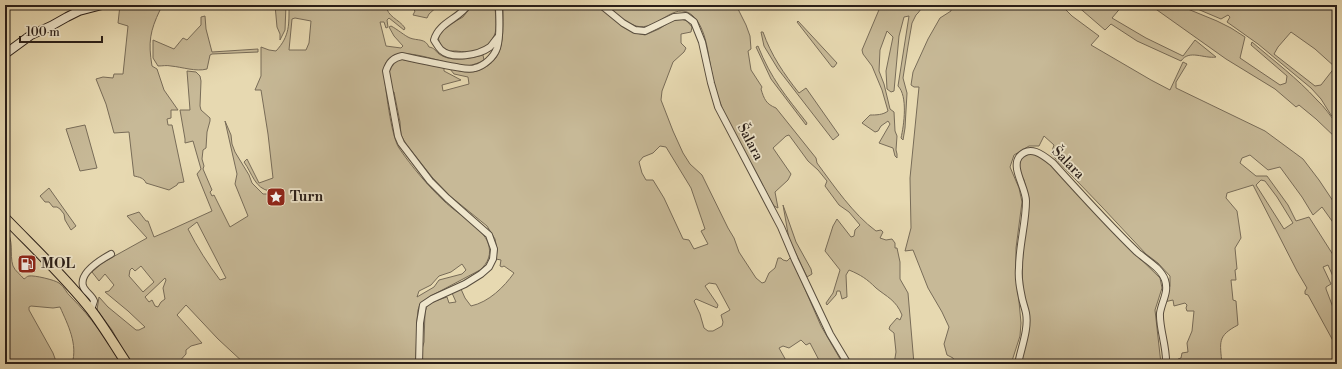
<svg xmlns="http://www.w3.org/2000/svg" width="1342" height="369" font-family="'Libre Bodoni',serif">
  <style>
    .green { fill: #c7b997; stroke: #786c58; fill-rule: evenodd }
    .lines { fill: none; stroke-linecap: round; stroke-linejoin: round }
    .street-casing { stroke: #584d3e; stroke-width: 8 }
    .secondary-casing { stroke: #291e18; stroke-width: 10 }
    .primary-casing { stroke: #291e18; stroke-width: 11 }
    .street { stroke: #efe6cc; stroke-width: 6 }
    .secondary { stroke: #efe6cc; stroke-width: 8 }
    .primary { stroke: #e7d9b1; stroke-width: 9 }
    .labels { text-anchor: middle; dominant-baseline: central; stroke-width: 3.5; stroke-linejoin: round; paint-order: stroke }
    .street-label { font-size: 14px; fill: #291e18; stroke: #efe6cc }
    .poi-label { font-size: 14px; font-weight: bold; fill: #291e18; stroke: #efe6cc; text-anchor: start }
  </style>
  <rect width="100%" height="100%" fill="#e7d9b1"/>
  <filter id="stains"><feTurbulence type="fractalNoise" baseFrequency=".005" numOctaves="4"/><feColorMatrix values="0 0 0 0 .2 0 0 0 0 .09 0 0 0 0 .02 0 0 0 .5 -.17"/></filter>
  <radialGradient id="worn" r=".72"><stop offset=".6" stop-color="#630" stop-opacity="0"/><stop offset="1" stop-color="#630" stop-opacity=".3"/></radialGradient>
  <!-- green -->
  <path class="green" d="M120,5H160V10C150,31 148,42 152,66L157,69L164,90L178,110H171V118L167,119L168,125H172L184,182L178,183L177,185L169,190L146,183C144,178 139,177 134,176L129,132L114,133L106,104L96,79L103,77L113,78L114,74H123L128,26L118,23Z
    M275,5H286L285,30L280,40V34L277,27Z
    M289,5H386C387,17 399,19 405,28L404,30L389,18L387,20L388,27L386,28L384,22H380L386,46L401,48L403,46L394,36L389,27L391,26C397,29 405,36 410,38C418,41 425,38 429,47C435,48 435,51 439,54C452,63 470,58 483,55L484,60C479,63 473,65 467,66C448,66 406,46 391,57C386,60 385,65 384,70C385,86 391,136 399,148C412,167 428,186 444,201C456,213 483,228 488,243C492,254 488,263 480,270L429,297L420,304L418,310L417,320L416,364H245L218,339L186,305L177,315L202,343L191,346L186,350V354L177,364H131L112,330L97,310L99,297L108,307L136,330H139L145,327L128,311L105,292L109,291L114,285L105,274L99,281L92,272L102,263L147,238L127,216L139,212L146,221H148L154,237L168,231L212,211L197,174L201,169L193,141L185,143V139L180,110H190L187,71L196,72L200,76L201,81L200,106L201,110L210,118V121L207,132L206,148L203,150L202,159L204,166L203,169L212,190L210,192L212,196L214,195L230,227L248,216L235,184L237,174L225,121L231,135L232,144L235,152L249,175L252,183L263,194H271L270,191C255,189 252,173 244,162L247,159L259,183L273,178L268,134L261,90H255L261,76V47L269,50L276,51C290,36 289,24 289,5ZM295,18L311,21L309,43L306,50H289L292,19ZM197,222L226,278L220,280C208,264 197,247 188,229ZM462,264L466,270L462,274L439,280L434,287L417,297L419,291L431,285L439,276L451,272ZM141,266L154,282L143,292L129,276L130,270L132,268L135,271ZM165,278L166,280L163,288L165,299L161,302L158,307L155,306L152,300L149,302L145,297Z
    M409,5H439L429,14L427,18L413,15L415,11Z
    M472,5H495C495,14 498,28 494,36C486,52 471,53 456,51C451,51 447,51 444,48C440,45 439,41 438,37L445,27L463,17Z
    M503,5H597L623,27L636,33L645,35L659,29L673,20L681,19L687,21L692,27L691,32L681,34V43L686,48L684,52L673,62L662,91L661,100L673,131L683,153L690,164L702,175L728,228L734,238L739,252L756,278L762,283L765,282L769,273L775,268L778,258H781L783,260L787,261L791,257L821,326L843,364H821L810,343L806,345L801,340L789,348L783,346L779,348L788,364H421L422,349L424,342L425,312L427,306L435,301L447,297L449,303L456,302L452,293L461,289L465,298L471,306C489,302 504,287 514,273L504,266L502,267L500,266L501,260L496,259L497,249L495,239L487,226L450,196L432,177L406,144L401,135L400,122L394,92L392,91C390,77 384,66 400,59L444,68V71L461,80L442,85L443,91L469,84L468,77L454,74L450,69C457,70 463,72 469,72C482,72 497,62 500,49C504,36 503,19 503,5ZM660,146L666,147L691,188L705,229L701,231L708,244L694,249L689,240L683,239L664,198L653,180H646L642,173L639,162L643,157L653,153ZM709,283L716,284L730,310L721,315L723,322L722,326L713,331H708L704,328L700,314L694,301L696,299L717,308L718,305L705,286Z
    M607,5H736L746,25L750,36L751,49L748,51L751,70L762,87L761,89C764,99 766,104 776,108L816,158L817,163C834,186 853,214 876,231L881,230L883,232L880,238L886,240L892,239L895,243V248H897L900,262V279L908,293L914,364H894L896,352L894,333L889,329L890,326L897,318L900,320L902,315C896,300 887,297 876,288C867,279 861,275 849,270L846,275L847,297L842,299L840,291H837L836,295L827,305L826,303L833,293L840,270L825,251L833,226L837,219L851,237L854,236L855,230L860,225L849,212L839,205L825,186L827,181L818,170L808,161L789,135L786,136L773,148L791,174L788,180L775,192L778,208L774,206C768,196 763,186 758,176C740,143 719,112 712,74C708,56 707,28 692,15C674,0 657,32 636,26C625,23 615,12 607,5Z
    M881,5H924L918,13L916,15L912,23L908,46L903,78L907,93L905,128L903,140L901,138C904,125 908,96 898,86L909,16L904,17L899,36L894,91L891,92L887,89L886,71L893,37L887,31L880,50L879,71L884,84L890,109L894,112L895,131L897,136L896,150L897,154V158L895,156L893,148L879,143L890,124L888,121L881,126L878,131L875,132L862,123L870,115C876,115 883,115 888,111L882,90L872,66L863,54L862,50Z
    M956,5H1061L1072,16L1099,36L1091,45L1151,80L1170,90L1183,62L1187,64L1176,82V88L1265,131L1303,159L1319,180L1337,207V228L1322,207L1313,215L1302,197L1280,167L1268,170L1250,155L1242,158L1240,163L1256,176H1267L1288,205L1296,221L1309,217L1337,261V281H1335L1328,265L1323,267L1331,284L1326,287V289L1334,310L1335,322L1337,329V348L1308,295L1305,294V291L1307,288L1297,271L1253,185L1227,193L1226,198L1237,211L1241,238L1235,248L1237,269L1235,270L1236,280H1231L1233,300L1236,301L1238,325C1217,336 1220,342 1222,364H1180L1178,359L1181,358L1182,353L1188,352L1187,343L1192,331L1194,311H1187L1186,308L1187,305L1185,303L1174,306L1173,300L1164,302L1170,286V276L1158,263L1146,254L1102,207L1051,154L1054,145L1044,136L1039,146H1029L1014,155L1010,167L1019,188L1022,202L1016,248V269L1021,323L1020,336L1011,364H956L953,358L947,355L944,344L949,327L942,312L928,288L913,250L905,251L911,228L910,178L919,87H914L911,85L913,72L928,39L940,18L951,11V7ZM1261,180L1265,181L1277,197L1293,223L1284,229L1256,185Z
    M1076,5H1123L1112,18L1146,38L1183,56L1195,40L1216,57C1204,59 1189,49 1181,61L1137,41L1111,24L1105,30Z
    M1150,5H1178L1217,21L1231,28L1245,37L1240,58L1280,85L1286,83L1287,76L1251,45L1252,42C1274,61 1297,78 1317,100C1325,107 1330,116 1337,124V139L1316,119L1299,105L1296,107L1275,89L1226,59Z
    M1188,5H1337V121L1331,115L1321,99L1311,88L1258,44L1227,22L1230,17L1228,15L1221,19ZM1291,32L1315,49L1335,67L1321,85L1315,86L1274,54L1278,47Z
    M205,16L206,29L212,52L258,49V52L212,54L210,55L207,69C196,72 182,67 171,66C167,65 162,66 158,66L153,58V40L174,49L183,38L187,40L201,25V17Z
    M798,21L837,63L834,67H832L797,22Z
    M761,32H763C771,55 784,74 799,93L806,88L839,135L833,140L778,69L764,46Z
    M758,46C771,79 786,96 807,123L806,125L771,79L756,47Z
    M85,125L97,168L80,171L66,129Z
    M1027,153L1042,156L1119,238L1160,278L1162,288L1155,310L1161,364H1018L1025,340L1022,267L1027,193L1024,180L1018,169L1021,158Z
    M49,188L76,226L71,230L65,220L64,214L60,209L57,207H53L49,202H45L40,196Z
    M783,205L796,242L811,269L812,274L807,277L789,239Z
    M5,229C15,240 9,254 13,266C15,271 21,275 24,279C26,278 27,276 29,276C34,275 55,280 59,283C65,287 66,293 71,297C91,317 107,340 121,364H72C78,344 68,325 60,307L53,308L31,306L29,307V310L53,353L57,364H5Z"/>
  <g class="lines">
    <defs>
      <path id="street" d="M468,5C459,19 439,22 434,40C436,43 438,47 441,50C452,60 479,55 490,47C493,44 495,40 498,37
        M601,5L623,23L635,30L645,31L674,17L686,16L694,22L702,42L711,83L718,107L781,227L795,260L830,334L848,364
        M91,310L94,301C92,295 85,292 83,286C79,272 102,259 111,254
        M419,364L420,323L423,305L432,299L465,284L481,274L489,267L493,259L494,249L489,235L447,198L430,181L401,143L398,136L386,71C389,62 393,58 402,56C420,60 438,64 456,67C462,68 469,70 475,68C484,66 494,57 497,48C501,35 499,19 499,5
        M1018,364C1021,348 1029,329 1026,313C1025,308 1023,303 1022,298C1020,289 1018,277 1019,268C1019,245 1026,223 1026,201C1026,188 1011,168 1019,157C1030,144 1043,155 1053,163C1080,193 1108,224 1137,252C1146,260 1161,268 1165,280C1169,292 1162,301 1160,313C1159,328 1167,347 1166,364"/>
      <path id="secondary" d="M5,54L31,35L51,26L67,17L79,11L102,5"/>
      <path id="primary" d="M5,218C34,248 65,277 91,310C104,327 115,346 127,364"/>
    </defs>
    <!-- street casing -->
    <use href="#street" class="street-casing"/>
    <!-- secondary casing -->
    <use href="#secondary" class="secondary-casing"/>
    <!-- primary casing -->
    <use href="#primary" class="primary-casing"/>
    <!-- street -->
    <use href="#street" class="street"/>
    <!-- secondary -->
    <use href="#secondary" class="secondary"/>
    <!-- primary -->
    <use href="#primary" class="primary"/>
  </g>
  <!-- icons -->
  <defs>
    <symbol id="sight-square" viewBox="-11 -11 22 22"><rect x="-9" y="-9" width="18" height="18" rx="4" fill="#8f2418" stroke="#efe6cc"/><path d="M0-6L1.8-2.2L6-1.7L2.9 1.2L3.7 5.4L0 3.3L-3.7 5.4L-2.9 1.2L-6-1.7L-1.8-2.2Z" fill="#fff"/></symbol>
    <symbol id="fuel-square" viewBox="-11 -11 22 22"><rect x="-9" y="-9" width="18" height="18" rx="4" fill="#8f2418" stroke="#efe6cc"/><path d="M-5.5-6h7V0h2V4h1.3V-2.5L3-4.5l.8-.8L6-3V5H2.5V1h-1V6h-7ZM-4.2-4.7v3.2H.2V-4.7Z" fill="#fff"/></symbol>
  </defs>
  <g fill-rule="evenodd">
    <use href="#sight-square" x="265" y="186" width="22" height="22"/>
    <use href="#fuel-square" x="16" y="253" width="22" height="22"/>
  </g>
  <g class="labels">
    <!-- street labels -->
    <g class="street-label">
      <text transform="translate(750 142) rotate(62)">Šalara</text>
      <text transform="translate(1068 163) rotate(45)">Šalara</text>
    </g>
    <!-- poi labels -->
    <g class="poi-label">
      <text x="290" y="197">Turn</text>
      <text x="41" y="264">MOL</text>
    </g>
  </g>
  <!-- margin -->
  <rect width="1342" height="369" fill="none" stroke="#e7d9b1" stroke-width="20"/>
  <rect x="6" y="6" width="1330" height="357" fill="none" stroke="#291e18" stroke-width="2"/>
  <rect x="10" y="10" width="1322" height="349" fill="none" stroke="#291e18"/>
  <!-- scale -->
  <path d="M20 36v6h82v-6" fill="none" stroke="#291e18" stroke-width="2"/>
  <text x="26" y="36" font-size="12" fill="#291e18" stroke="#efe6cc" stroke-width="3" paint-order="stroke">100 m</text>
  <rect width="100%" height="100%" filter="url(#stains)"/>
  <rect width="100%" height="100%" fill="url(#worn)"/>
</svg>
